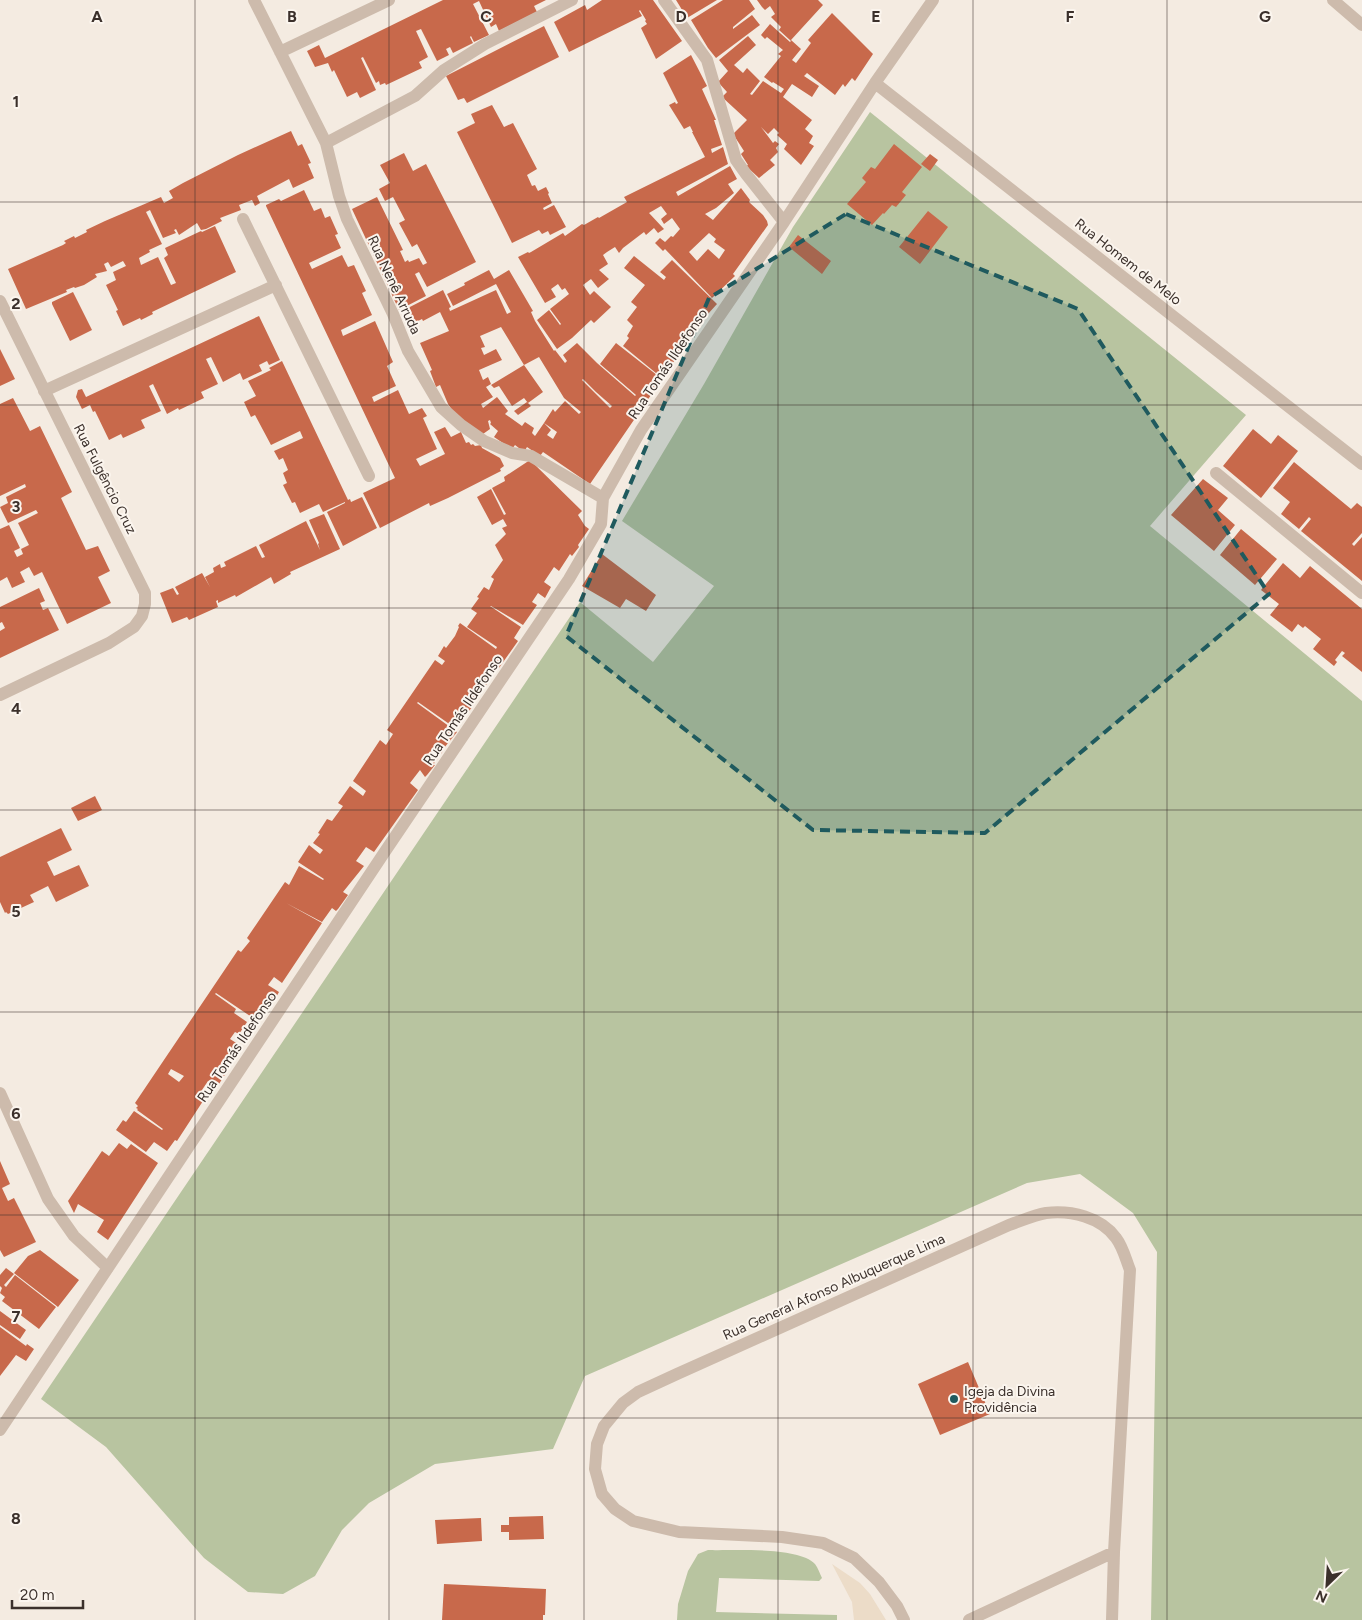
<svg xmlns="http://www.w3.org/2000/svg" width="1362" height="1620" font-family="Figtree,sans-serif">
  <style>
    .green { fill: #b8c4a0 }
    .plaza { fill: #ecdcc8 }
    .building { fill: #c8694b; fill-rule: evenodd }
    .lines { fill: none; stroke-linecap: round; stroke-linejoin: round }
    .street { stroke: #cdbbac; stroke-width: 12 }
    .marked { fill: #1f5a5e; fill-opacity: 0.2; stroke: #1f5a5e; stroke-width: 4; stroke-dasharray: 10 6; stroke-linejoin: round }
    .grid { fill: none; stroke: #3b302b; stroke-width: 1; stroke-opacity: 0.55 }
    .poi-dot { fill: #1f5a5e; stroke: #fbf5ee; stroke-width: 2 }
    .labels { text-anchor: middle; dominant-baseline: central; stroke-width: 4; stroke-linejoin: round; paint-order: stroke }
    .street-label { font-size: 14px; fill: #3b302b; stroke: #fbf5ee }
    .poi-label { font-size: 14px; fill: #3b302b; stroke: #fbf5ee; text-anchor: start }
    .grid-label { font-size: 16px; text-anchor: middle; font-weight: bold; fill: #3b302b; stroke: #fbf5ee; stroke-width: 4; stroke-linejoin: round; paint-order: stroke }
  </style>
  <rect width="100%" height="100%" fill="#f4ebe1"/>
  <!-- green -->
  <path class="green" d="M870,112L1246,415L1150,526L1362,701V1620H1151L1157,1252L1133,1213L1080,1174L1027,1183L585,1376L553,1449L435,1464L369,1503L342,1530L315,1576L283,1594L248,1592L204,1558L106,1447L41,1399L580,602L653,662L714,586L622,521L704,384L793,227Z
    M708,1550C732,1551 798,1546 815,1564C818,1568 820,1574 822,1578L819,1581L719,1578L716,1612L837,1615V1620H677L678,1604L688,1571L698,1554Z"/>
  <!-- plaza -->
  <path class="plaza" d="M832,1564L860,1583L870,1594L886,1620H854L852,1602Z"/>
  <!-- building -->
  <path class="building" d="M443,0H546L534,6L537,12L499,31L496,24L491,27L479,1L473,4L489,35L474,42L471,36L470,37L473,43L453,53L450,47L446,49L449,55L437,61L421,29L416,31L428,57L419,62L422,68L386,85L385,83L380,85L379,81L376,83L363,57L361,58L376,90L360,98L357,92L347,97L334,70L332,72L328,63L315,67L307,51L319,45L325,58Z
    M602,0H653L682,41L656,59L641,28L647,24L645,21L646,20L640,10L639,11L642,16L569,52L554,22L585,5L587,10Z
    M676,0H717L687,18Z
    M723,0H749L755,9L733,27V29L752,15L760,25L716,58L708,48L691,20Z
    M757,0H818L823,5L791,40L801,49L792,60L796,63L811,43L808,40L832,13L873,54L855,81L852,78L845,87L843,84L835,95L807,73L804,76L819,86L812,97L792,84L783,97L812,120L805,129L813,136L809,143L814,146L801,165L784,149L787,144L777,135L779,133L774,128L768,134L761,127L773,143L775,141L779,144L776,148L778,152L770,160L775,165L759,178L746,166L748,165L741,154L744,151L733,134L747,120L722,97L727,92L718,82L728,71L719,60L748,36L756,45L734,65L743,73L747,68L760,81L750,94L752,95L763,81L781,93L784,89L773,82L772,83L764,77L781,56L778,54L783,50L767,37L765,39L761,35L770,24L790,42L791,41L779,30L781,27L771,17L775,14L770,6L765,10L762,7Z
    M544,26L559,57L467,103L464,98L458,100L446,76Z
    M691,55L707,86L702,89L716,120H714L722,145L711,149L712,153L723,147L728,164L676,192L678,196L730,166L737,179L728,184L734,193L716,208L705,214L713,220L741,188L750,200L749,202L763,215L767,221L768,225L733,274L735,276L712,298L665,249L663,251L655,243L660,238L665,242L671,236L673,237L680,229L672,218L664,224L661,219L667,214L661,206L649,213L664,229L658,233L654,228L646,235L644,232L623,248L619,253L615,247L607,252L603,255L608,264L599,270L609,279L598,288L591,279L583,285L590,295L594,291L611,307L594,323L591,320L572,338L557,349L537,320L549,310L560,325L561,324L550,309L569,294L565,288L562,290L558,284L551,289L556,297L545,303L518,257L528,252L529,253L531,252L563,233L565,236L582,224L584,225L598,217L599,218L627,202L624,197L705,157L692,132H693L690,126L684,129L669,105L675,102L676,104L678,103L663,73ZM709,233L716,239L714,242L725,250L719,259L708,249L697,261L689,252Z
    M492,105L504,127L513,123L537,169L527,175L532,186L535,185L538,191L546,187L549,193L548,194L552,203L543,208L544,210L554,205L566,227L550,235L548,231L542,234L539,230L512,243L457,132L475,123L471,114Z
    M291,131L298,146L302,144L311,163L308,164L314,178L293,188L289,179L257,196L260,203L255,206L252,200L239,205L241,210L220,218L222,221L206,229L201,230L197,223L179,235L176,229L174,230L176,233L163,238L150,210L146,212L162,244L149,250L150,252L139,258L141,265L158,257L171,285L176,283L164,258L168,255L165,248L201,231L202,232L215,226L236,272L152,312L153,314L141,320L140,318L123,326L116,311L118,310L106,285L116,280L113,272L126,266L123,261L111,267L108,262L104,264L107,271L95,274L97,277L84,285L75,288L74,287L66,290L67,292L26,309L8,269L63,245L66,243L64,241L74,236L75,238L87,232L86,230L105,221L161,197L164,203L173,198L169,191L183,183L238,155Z
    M894,144L922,167L902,192L906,195L896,207L892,205L884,214L883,213L872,225L847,204L866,182L862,178L871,167L875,169Z
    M404,153L413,171L426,164L476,262L427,287L419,272L415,274L426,296L399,310L352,209L377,197L403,250L400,251L405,262L408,260L409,262L419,258L423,265L427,263L417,244L412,247L399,223L405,220L393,197L385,201L379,189L390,183L380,165Z
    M930,154L938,160L930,171L921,164Z
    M304,190L314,211L321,208L325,218L330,216L338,234L335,235L341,248L309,263L312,269L342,255L348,267L354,265L366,291L362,293L372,315L341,330L343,336L375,321L393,362L387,366L396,386L372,397L374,402L398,390L409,414L422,408L427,416L423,418L437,449L416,459L420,466L445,454L434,432L445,427L451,437L461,432L466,443L469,442L471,445L473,444L475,446L481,445L482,448L500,458L504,466L500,469L501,471L448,498L430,506L429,503L380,528L363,493L395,478L266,206V205L279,199L281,201Z
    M928,211L948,227L920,264L899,247Z
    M798,235L831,261L822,274L789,247Z
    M634,256L664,280L666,277L660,272L672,260L717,304L707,315L662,378L623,346L629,338L627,336L633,326L627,320L637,307L631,302L645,285L624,268Z
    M489,270L494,279L509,270L533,311L531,312L535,321L554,351L555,350L565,363L567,361L563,355L577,343L597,363L635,396L636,395L600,364L616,343L662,379L590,484L543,452L540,456L527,447L524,452L515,445L512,449L494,437L498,431L490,424L491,423L490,420L488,421L490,429L483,434L456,416L448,404L440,385L436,387L430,371L432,370L420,343L449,331L440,312L423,321L422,319L412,324L404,310L443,290L451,307L449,308L450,311L496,290L507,314L511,312L496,284L453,306L447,294L465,285L464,283ZM501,327L524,365L539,357L564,398L581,412L579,414L565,401L555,412L553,409L544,423L557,432L553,439L547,435L551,430L544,423L535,436L532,433L534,428L525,422L522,426L505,414L508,411L497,397L483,408L481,404L493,397L486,387L491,384L488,377L483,380L479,370L502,360L496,349L484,355L481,348L485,347L480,336ZM583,379L596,392L612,406L610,408L582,380Z
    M73,292L92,330L70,341L52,304V302Z
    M259,316L280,360L269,365L267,361L259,365L262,371L243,380L240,373L223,382L211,357L206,359L218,384L201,392L204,398L179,410L178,408L167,414L153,384L149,386L161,411L141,420L145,428L123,438L121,434L109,440L95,411L93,412L90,405L82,409L76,397L78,390L82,389L86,397Z
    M0,349L15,379L0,386Z
    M282,361L348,500L350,499L351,502L362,497L377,528L343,546L327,512L345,503V502L323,512L319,504L300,513L295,502L292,503L283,485L287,483L283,473L288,470L283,458L279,460L274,451L303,438L300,431L271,445L255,415L251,417L244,402L256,396L248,381L271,370L269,368Z
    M524,365L543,392L528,403L524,398L512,406L499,386L494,388L491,385Z
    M13,398L30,431L40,426L72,492L61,498L86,550L98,546L110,571L98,577L111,603L67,624L42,572L34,576L29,567L20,572L25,582L12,588L7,577L0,581V529L9,525L20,548L14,551L17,557L23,554L21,549L29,545L18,523L38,513L36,510L8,523L0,507L8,503L6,497L26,487L25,484L0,496V404Z
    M527,402L531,406L518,415L514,411Z
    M1253,429L1271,444L1278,435L1298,451L1261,498L1223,466Z
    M530,460L582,511L578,515L585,526L589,529L578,545L579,547L572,556L570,554L559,571L554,567L544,582L551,587L545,598L538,593L532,602L537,605L523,625L491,606H490L521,627L514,638L518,641L499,668L497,666L485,683L487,684L472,705L473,706L455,728L418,702L417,703L457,732L444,748L437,743L435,745L443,751L433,765H435L427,775L425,777L420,770L410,783L418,790L374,852L366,847L356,861L364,866L343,892L348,895L338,909L336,911L332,908L322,922L286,903L322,923L282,983L274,977L268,985L279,992L272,1004L268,1003L256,1020L216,993L215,994L236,1009L234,1013L247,1022L239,1034L235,1032L230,1039L241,1046L225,1068L228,1070L217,1087L208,1081L198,1096L203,1101L177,1141L175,1140L167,1151L154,1142L146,1152L116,1130L123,1120L126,1122L134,1111L162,1130L163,1129L137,1110L138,1109L136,1108L138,1106L135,1103L238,950L241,952L250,941L247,938L285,882L289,885L299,866L323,880L324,879L298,862L309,845L320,854L323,850L313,843L320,834L318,833L327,819L332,821L343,806L338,803L350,786L363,796L366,791L353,781L380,740L386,745L393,734L387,730L435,660L442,665L445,661L438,656L444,646L446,648L455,636L459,627L458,626L460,623L496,649L497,647L467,627L477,613L471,609L479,598L477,597L484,587L489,590L494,579L491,577L503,560L495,545L506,534L502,528L507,526L503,519L492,525L477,497L491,489L504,515L506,514L492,488L505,481L504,477ZM171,1069L184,1076L179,1082L168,1074Z
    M1294,462L1351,509L1357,503L1362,507V533L1352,544L1354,546L1362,537V581L1301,531L1311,519L1309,517L1299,529L1281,514L1290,502L1273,488Z
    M1203,479L1228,498L1218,510L1235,525L1214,551L1171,515Z
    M324,514L340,549L290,572L291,574L274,584L271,577L236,597L235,595L218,603V600L216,601L218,607L189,620L187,617L172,623L160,593L173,588L177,595L179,594L175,587L202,573L210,587L205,577L214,572L213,568L220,564L221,568L226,566L224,562L256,546L262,558L265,557L259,545L306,521L320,550L318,544L319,543L309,520Z
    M1241,529L1277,559L1255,585L1220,555Z
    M602,554L656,595L646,611L626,599L620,608L582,586Z
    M1283,563L1300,578L1310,566L1362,609V672L1342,656L1345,653L1342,651L1335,660L1337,662L1334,666L1313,649L1321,639L1305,626L1303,628L1298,624L1292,632L1270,615L1279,604L1261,590Z
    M39,588L45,601L40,603L43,610L48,608L59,630L0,658V631L5,628L2,622L0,623V607Z
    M95,796L102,810L78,821L71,808Z
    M61,828L72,850L47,862L54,876L79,865L89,886L56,902L48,886L30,895L34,902L8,914L6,912L5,913L0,902V857Z
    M119,1143L127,1149L131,1144L158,1163L108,1240L97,1232L104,1220L78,1204L74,1213L68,1201L102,1151L109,1156Z
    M0,1161L10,1184L2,1188L8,1201L14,1198L36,1242L4,1257L0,1250Z
    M40,1250L79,1280L58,1307L14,1273L28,1256Z
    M6,1268L14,1274L4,1285L6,1287L15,1275L56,1307L39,1329L2,1301L5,1297L0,1293L2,1288L0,1286V1275Z
    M0,1311L26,1330L20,1339L0,1325Z
    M0,1327L26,1346L27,1344L34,1349L26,1361L16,1355L0,1376Z
    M968,1362L990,1414L940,1435L918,1384Z
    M543,1516L544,1539L509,1540V1532H501V1525H509V1517Z
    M481,1518L482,1541L437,1544L435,1520Z
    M444,1584L546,1589L545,1615H543V1620H442Z"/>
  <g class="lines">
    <!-- street -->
    <path class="street" d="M254,0L326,143L339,196L347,219L393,314L408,351L441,407L461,425L484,441L512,453L531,456L603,498
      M664,0L707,60L736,160L746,174L784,222
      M1333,0L1362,25
      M280,52L389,0
      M875,83L1362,464
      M326,143L415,96L444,70L485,44L572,0
      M243,219L369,476
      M0,301L145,593V604L142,616L134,627L109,643L0,695
      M44,391L276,285
      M1216,473L1362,593
      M0,1093L48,1199L74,1236L108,1268
      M0,1430L384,853L569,579L601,524L603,498L641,430L784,222L875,83L933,0
      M904,1620L897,1606L879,1582L854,1558L823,1543L782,1537L679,1532L633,1521L615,1509L602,1494L595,1469L597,1444L604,1426L623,1403L638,1392L677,1374L1009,1225C1021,1221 1034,1215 1046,1213C1071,1210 1101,1217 1116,1238C1123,1247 1126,1260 1130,1270L1114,1552L1112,1620
      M969,1620L1114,1552"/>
  </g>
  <!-- marked area -->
  <path class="marked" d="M846,214L1078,309L1269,594L985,833L813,830L566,636L709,298Z"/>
  <!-- grid -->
  <path class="grid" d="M195,0V1620M389,0V1620M584,0V1620M778,0V1620M973,0V1620M1167,0V1620M0,202H1362M0,405H1362M0,608H1362M0,810H1362M0,1012H1362M0,1215H1362M0,1418H1362"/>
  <!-- markers -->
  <circle class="poi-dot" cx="954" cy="1399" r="5"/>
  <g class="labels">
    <!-- street labels -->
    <g class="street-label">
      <text transform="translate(1128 262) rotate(38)">Rua Homem de Melo</text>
      <text transform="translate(394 285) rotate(65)">Rua Nenê Arruda</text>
      <text transform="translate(668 364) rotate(-56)">Rua Tomás Ildefonso</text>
      <text transform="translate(105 479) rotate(63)">Rua Fulgêncio Cruz</text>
      <text transform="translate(463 710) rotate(-56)">Rua Tomás Ildefonso</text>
      <text transform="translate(237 1047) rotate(-56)">Rua Tomás Ildefonso</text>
      <text transform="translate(834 1287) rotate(-24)">Rua General Afonso Albuquerque Lima</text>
    </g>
    <!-- poi labels -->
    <g class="poi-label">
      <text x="964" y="1391">Igeja da Divina<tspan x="964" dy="16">Providência</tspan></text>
    </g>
  </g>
  <g class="grid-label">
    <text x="97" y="22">A</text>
    <text x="292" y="22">B</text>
    <text x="486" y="22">C</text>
    <text x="681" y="22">D</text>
    <text x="876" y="22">E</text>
    <text x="1070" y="22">F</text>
    <text x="1265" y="22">G</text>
    <text x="16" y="107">1</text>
    <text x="16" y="309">2</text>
    <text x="16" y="512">3</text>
    <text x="16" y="714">4</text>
    <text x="16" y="917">5</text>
    <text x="16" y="1119">6</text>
    <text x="16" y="1322">7</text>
    <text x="16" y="1524">8</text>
  </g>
  <!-- north arrow -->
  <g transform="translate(1327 1585) rotate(205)" stroke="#fbf5ee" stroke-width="4" paint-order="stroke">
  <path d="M0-4L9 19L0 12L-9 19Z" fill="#3b302b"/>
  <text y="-8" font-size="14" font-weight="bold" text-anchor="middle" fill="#3b302b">N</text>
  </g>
  <!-- scale -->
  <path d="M12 1600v8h71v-8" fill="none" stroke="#3b302b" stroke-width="2.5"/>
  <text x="20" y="1600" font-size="15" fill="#3b302b" stroke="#fbf5ee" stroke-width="4" paint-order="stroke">20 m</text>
</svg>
